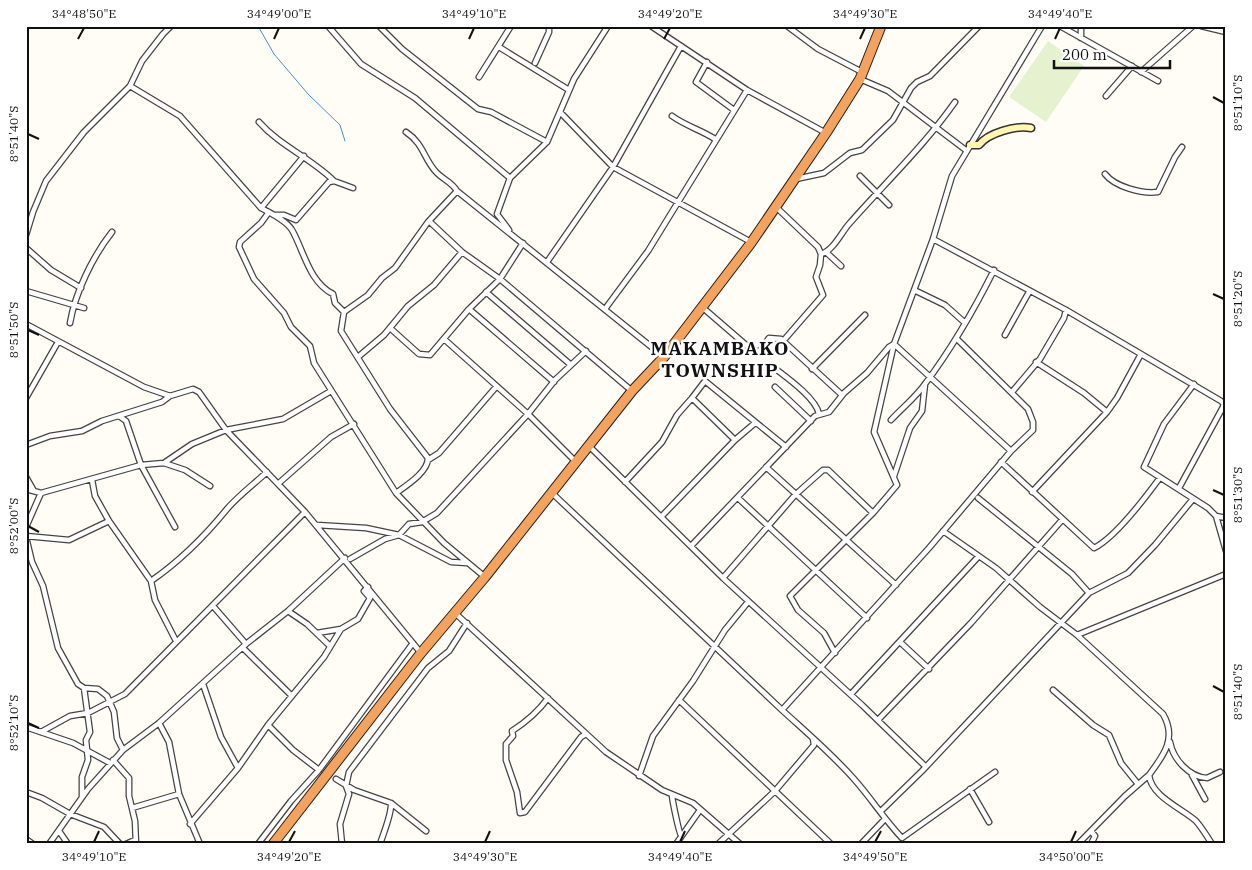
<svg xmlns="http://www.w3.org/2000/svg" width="1252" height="870" font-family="'IBM Plex Serif',serif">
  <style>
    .pitch { fill: #e6f2cf }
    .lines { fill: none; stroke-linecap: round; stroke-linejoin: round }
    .stream { stroke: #3f96cf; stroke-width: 1 }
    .street-casing { stroke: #444; stroke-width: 7 }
    .secondary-casing { stroke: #333; stroke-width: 9 }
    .highway-casing { stroke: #222; stroke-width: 11 }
    .street { stroke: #fff; stroke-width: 4.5 }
    .secondary { stroke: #fff6b0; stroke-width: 6 }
    .highway { stroke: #f5a25d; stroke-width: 9 }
    .ticks { fill: none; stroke: #111; stroke-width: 2 }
    .labels { text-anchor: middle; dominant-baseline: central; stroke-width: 5; stroke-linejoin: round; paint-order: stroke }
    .district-label { font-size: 19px; font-weight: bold; letter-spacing: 1px; fill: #111; stroke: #fff }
    .neatline { fill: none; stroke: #111; stroke-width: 2 }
    .ticks-label { font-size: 12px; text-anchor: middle; fill: #111 }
  </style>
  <rect width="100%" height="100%" fill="#fffdf5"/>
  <!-- pitch -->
  <path class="pitch" d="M1048,41L1084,66L1046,122L1009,97Z"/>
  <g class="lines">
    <!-- stream -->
    <path class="stream" d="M258,26L274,54L308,94L340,125L345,141"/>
    <defs>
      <path id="street" d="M328,26L361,64L415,98L510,178
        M379,26L402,49L478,109L491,112L547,142
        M651,26L747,90L826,133
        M787,26L818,49L862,72
        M1060,26L1158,81
        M1081,26V38
        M1201,26L1226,32
        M499,47L569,90
        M707,62L696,82L734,110
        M535,63L549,32V26
        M1141,72L1193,26
        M479,77L511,26
        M860,79L888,91L967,151
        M130,86L180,116L261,208C270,213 286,220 292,230C304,251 309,282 333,294L335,303L344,312L341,331L390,409L428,458C428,472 407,485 396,493
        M1106,96L1132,66
        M560,112L613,167L751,242
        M672,116C686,126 701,130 715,139
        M259,122C280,146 311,158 334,181
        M1105,174C1115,187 1142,194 1158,192L1175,157L1182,147
        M860,176L889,205
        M796,179L824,173L850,153L862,150L893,120L911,88L917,82L930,76L979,26
        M457,191L664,357
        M776,207L818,247L821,254L820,265L816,277L823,295L784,340
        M261,208L304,156
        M269,212L261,223L240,242L239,247L254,279L284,313L291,327L310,346L314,363L396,493L444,543L485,577
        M274,215H284L296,220L329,182L334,181L353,188
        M429,221L462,252L500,279L632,391
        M509,230L497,214L510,178L547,142L574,79L608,26
        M26,235L33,212L46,181L84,132L130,86L142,61L163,34L171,26
        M933,239L1066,310L1221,401L1224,404L1223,407L1179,488
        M26,248L51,270L81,288
        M827,253L841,266
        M821,254C833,251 841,233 849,224C885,183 924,146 955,102
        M547,262L613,167L681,46
        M914,290L945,305L964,322
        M26,291L84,308
        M486,292L571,365
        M702,307L753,351H760L769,338L781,339L842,395
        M469,309L554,382
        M605,309L648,251L747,90
        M344,312L368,295L382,278L395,268L428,222L457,191C452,182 444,180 437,173C424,160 424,144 406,132
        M70,323C75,293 93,256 112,232
        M26,324L144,387L170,396L193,389L199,392L226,430L305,512L421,653
        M390,328L419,354L430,355L469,309L500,279L523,243
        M1005,335L1029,292
        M444,339L528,414L575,461
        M957,339L1028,409L1033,422V430L1011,451
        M358,357L384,335L408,306L434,285L462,252
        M1036,362L1084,393L1107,412
        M773,367C786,377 816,398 819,414
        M812,369L865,315
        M1194,384L1164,424L1144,467L1208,508L1216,516L1226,551
        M775,387L811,421
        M1012,392L1040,359L1064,318L1066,310
        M26,398L58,342
        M692,398L705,381L786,447
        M119,416L126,421L141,465L175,527
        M891,420C902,408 916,397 925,384C952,348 974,310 994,270
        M735,440L755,423
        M26,445L50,436L82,431L102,421L162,402L170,396
        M589,446L723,578L862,705L925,766
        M428,460L439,453L496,387
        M1001,462L1094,548C1115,538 1145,498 1159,479
        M164,463L185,470L210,486
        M766,467L896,585
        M894,476L910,428L922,411L925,384
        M26,477L34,491
        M92,480L95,496L109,521L151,581L155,600L176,641
        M625,482L662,442L677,415L692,398L735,440L661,517
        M279,483L331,437L354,424
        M26,489L41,493L141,465L164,463L192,444L226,430L283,419L331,391
        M1032,492L1107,412L1117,398L1141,354
        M552,493L782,710L929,548L1011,451L894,344
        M738,498L867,618
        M978,498L1072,574L1089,593
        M1216,516L1226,518
        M317,525L366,528L399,535L451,562L467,563
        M26,527L41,493
        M943,531L996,568L1040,607L1077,635L1163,714C1177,738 1164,755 1149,775C1151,796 1181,808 1196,821C1202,828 1207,836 1212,844
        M26,536L69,540L109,521
        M26,537L32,562L43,586L58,648L78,684L84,688L98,689L107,696L114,712L117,738L123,750
        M691,546L815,416L829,412L844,393L867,373L889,347L894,344
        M350,559L385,539L399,535L409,524L422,522L437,513L528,414L555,380L586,351
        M723,578L795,495L823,470H828L873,513
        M151,581C180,561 205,536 227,509C238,496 254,484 267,472
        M213,606L246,644
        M288,611L307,624L330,646
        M455,613L606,752L662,790L693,803L740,844
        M317,633L341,629
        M1077,635L1226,574
        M900,642L929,669
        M243,648L292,696
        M835,653L824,633L798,610L790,596L873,513L897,485L874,432L894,344L933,239L952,176L1042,26
        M203,684L221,737L238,768
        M1053,690L1093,725L1109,735L1121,763L1138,784
        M851,694L978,557
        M548,698C538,712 526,722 512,731L513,736L506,744V760L517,792L520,813L525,812L581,737L586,734
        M679,700L831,844
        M782,710C806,732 832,754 854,779C871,798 884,819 902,838L995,772
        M878,720L971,623L1062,520
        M159,723L169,742L179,794L200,844
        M268,725L293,750L319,770
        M26,727L73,743L110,763
        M41,732L70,716L88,713L125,694L305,512
        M1170,742C1173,759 1189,777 1207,778L1220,772
        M113,760L129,778V796L135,821L136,844
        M1192,775L1205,799
        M639,776L653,736L693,681L725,630L748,602
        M336,779L354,790L391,803L426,831
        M970,789L989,822
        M26,792L42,798L70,814L104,827L120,844
        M672,795C672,799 679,833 681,835
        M82,797V777L88,760L86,740L90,732L84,688
        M132,808L179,794
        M882,810L922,771L1089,593L1128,573L1155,545L1193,499
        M190,824L238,768L268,725L324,657L341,629L358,619L370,598L364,591L368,587
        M59,831L68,844
        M1091,831L1095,836L1091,844
        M26,839L33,844
        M49,844L88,789L123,750L159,723L246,644L288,611L345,558
        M126,844L135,840
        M258,844L291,801L319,770L413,643
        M342,844L340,824L349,794L346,786L349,772L428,668L449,651L467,623
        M380,844C384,832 392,813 391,803
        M676,844L700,810
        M718,844L775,791L814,745L813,739
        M861,844L885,819
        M1078,844L1125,796L1149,775"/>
      <path id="secondary" d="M970,145H979C988,133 1016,125 1031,128"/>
      <path id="highway" d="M273,844L421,653L485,577L632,391L664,357L751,243L826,133L860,79L881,26"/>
    </defs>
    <!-- street casing -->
    <use href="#street" class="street-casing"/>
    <!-- secondary casing -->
    <use href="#secondary" class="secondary-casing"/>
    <!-- highway casing -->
    <use href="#highway" class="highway-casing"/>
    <!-- street -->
    <use href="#street" class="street"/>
    <!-- secondary -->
    <use href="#secondary" class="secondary"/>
    <!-- highway -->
    <use href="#highway" class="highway"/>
  </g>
  <!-- ticks -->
  <path class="ticks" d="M78,39L84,28M274,39L279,28M469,39L474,28M664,39L670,28M860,39L865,28M1055,39L1060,28M1213,97L1224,103M28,134L39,139M1213,294L1224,299M28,330L39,335M1213,490L1224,495M28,526L39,532M1213,686L1224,692M28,723L39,728M94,842L99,831M289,842L295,831M485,842L490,831M680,842L685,831M875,842L881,831M1071,842L1076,831"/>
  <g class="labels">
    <!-- district labels -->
    <g class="district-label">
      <text x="720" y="348">MAKAMBAKO<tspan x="720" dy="22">TOWNSHIP</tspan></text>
    </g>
  </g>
  <!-- border -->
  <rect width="1252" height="870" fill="none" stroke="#ffffff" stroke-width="55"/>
  <!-- scale -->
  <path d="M1054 60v8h116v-8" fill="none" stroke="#111111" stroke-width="2.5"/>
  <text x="1062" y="60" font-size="15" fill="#111111" stroke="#ffffff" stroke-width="4" paint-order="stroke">200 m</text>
  <rect x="28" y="28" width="1196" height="814" class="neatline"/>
  <g class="ticks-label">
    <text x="84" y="18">34°48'50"E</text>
    <text x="279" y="18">34°49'00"E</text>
    <text x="474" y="18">34°49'10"E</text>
    <text x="670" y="18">34°49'20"E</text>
    <text x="865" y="18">34°49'30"E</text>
    <text x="1060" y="18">34°49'40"E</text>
    <text transform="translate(1238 103) rotate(-90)" y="4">8°51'10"S</text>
    <text transform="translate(14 134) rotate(-90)" y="4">8°51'40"S</text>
    <text transform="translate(1238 299) rotate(-90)" y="4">8°51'20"S</text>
    <text transform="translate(14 330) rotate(-90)" y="4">8°51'50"S</text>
    <text transform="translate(1238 495) rotate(-90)" y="4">8°51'30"S</text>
    <text transform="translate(14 526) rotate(-90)" y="4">8°52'00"S</text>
    <text transform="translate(1238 692) rotate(-90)" y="4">8°51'40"S</text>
    <text transform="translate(14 723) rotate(-90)" y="4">8°52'10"S</text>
    <text x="94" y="861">34°49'10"E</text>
    <text x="289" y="861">34°49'20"E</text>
    <text x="485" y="861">34°49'30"E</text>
    <text x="680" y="861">34°49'40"E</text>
    <text x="875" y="861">34°49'50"E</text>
    <text x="1071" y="861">34°50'00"E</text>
  </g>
</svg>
